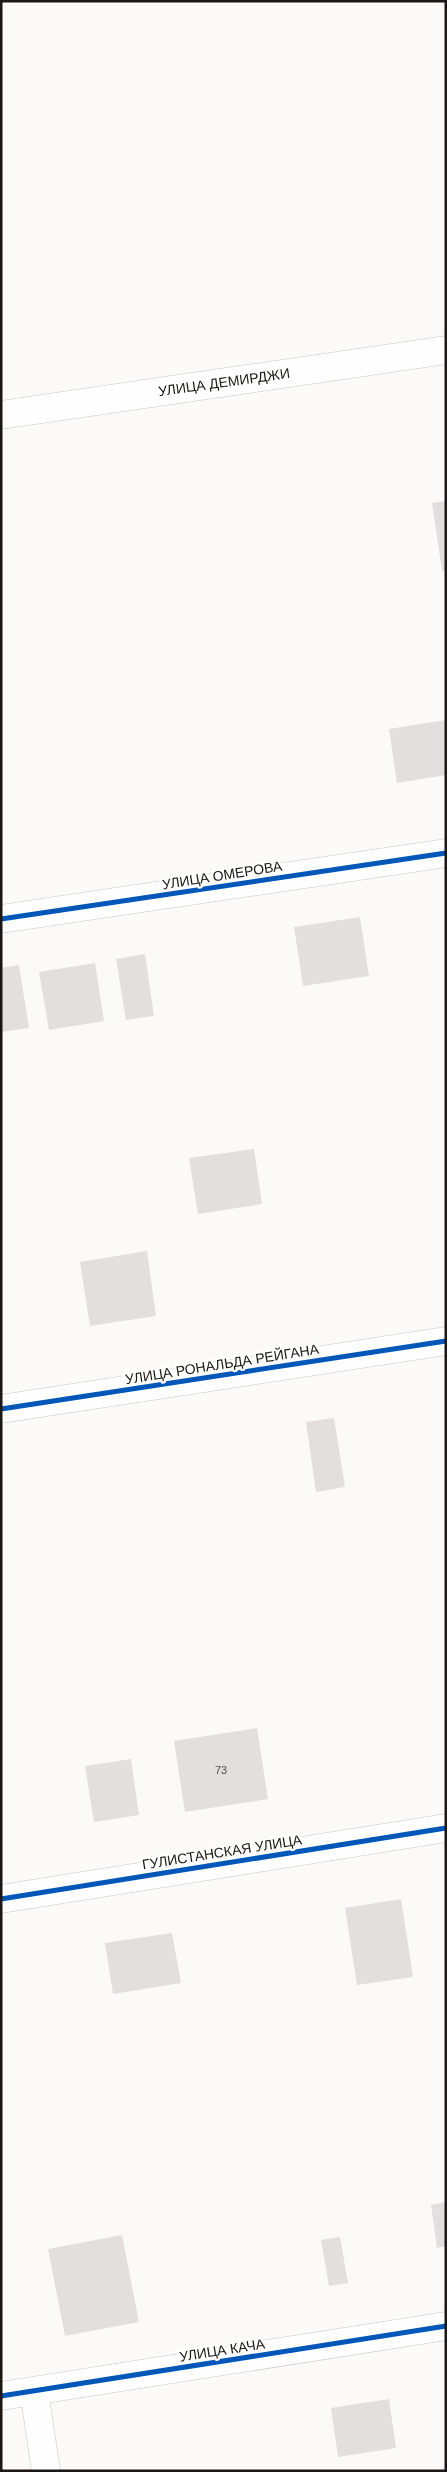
<svg xmlns="http://www.w3.org/2000/svg" width="447" height="2472" font-family="Helvetica,sans-serif">
  <style>
    .building { fill: #e2dfde }
    .lines { fill: none; stroke-linecap: round; stroke-linejoin: round }
    .minor-casing { stroke: #c9c6c5; stroke-width: 29 }
    .minor { stroke: #fffefe; stroke-width: 28 }
    .cycleway-casing { stroke: #fff; stroke-width: 8 }
    .cycleway { stroke: #0057b8; stroke-width: 5 }
    .labels { text-anchor: middle; dominant-baseline: central; stroke-width: 4.5; stroke-linejoin: round; paint-order: stroke }
    .number-label { font-size: 11px; fill: #4f4c4a }
    .street-label { font-size: 14px; fill: #1a1715; stroke: #fff }
  </style>
  <rect width="100%" height="100%" fill="#fcfaf8"/>
  <!-- building -->
  <path class="building" d="M446,501V570L442,571L432,503Z
    M446,720V775L397,783L389,729Z
    M360,917L369,976L303,986L294,927Z
    M145,954L154,1016L126,1020L116,959Z
    M95,963L104,1021L49,1030L39,972Z
    M19,965L29,1028L1,1032V968Z
    M254,1149L262,1204L198,1214L189,1158Z
    M147,1251L156,1316L90,1326L80,1262Z
    M334,1418L345,1487L316,1492L306,1422Z
    M257,1728L268,1799L185,1812L174,1741Z
    M131,1759L139,1815L94,1822L85,1766Z
    M401,1899L413,1977L357,1985L345,1908Z
    M172,1933L181,1983L113,1994L105,1943Z
    M446,2202V2246L437,2248L431,2205Z
    M122,2235L139,2322L65,2336L48,2249Z
    M340,2237L348,2283L329,2286L321,2240Z
    M389,2399L396,2448L338,2457L331,2408Z"/>
  <g class="lines">
    <defs>
      <path id="minor" d="M1,415L446,350
        M1,919L446,853
        M1,1409L446,1341
        M1,1899L446,1828
        M34,2391L46,2471
        M1,2396L446,2326"/>
    </defs>
    <!-- minor casing -->
    <use href="#minor" class="minor-casing"/>
    <!-- minor -->
    <use href="#minor" class="minor"/>
    <defs>
      <path id="cycleway" d="M1,919L446,853
        M1,1409L446,1341
        M1,1899L446,1828
        M1,2396L446,2326"/>
    </defs>
    <!-- cycleway casing -->
    <use href="#cycleway" class="cycleway-casing"/>
    <!-- cycleway -->
    <use href="#cycleway" class="cycleway"/>
  </g>
  <g class="labels">
    <!-- number labels -->
    <g class="number-label">
      <text x="221" y="1770">73</text>
    </g>
    <!-- street labels -->
    <g class="street-label">
      <text transform="translate(224 382) rotate(-8)">УЛИЦА ДЕМИРДЖИ</text>
      <text transform="translate(222 875) rotate(-9)">УЛИЦА ОМЕРОВА</text>
      <text transform="translate(222 1364) rotate(-9)">УЛИЦА РОНАЛЬДА РЕЙГАНА</text>
      <text transform="translate(222 1852) rotate(-9)">ГУЛИСТАНСКАЯ УЛИЦА</text>
      <text transform="translate(222 2350) rotate(-9)">УЛИЦА КАЧА</text>
    </g>
  </g>
  <!-- border -->
  <rect width="447" height="2472" fill="none" stroke="#1a1715" stroke-width="5"/>
</svg>
